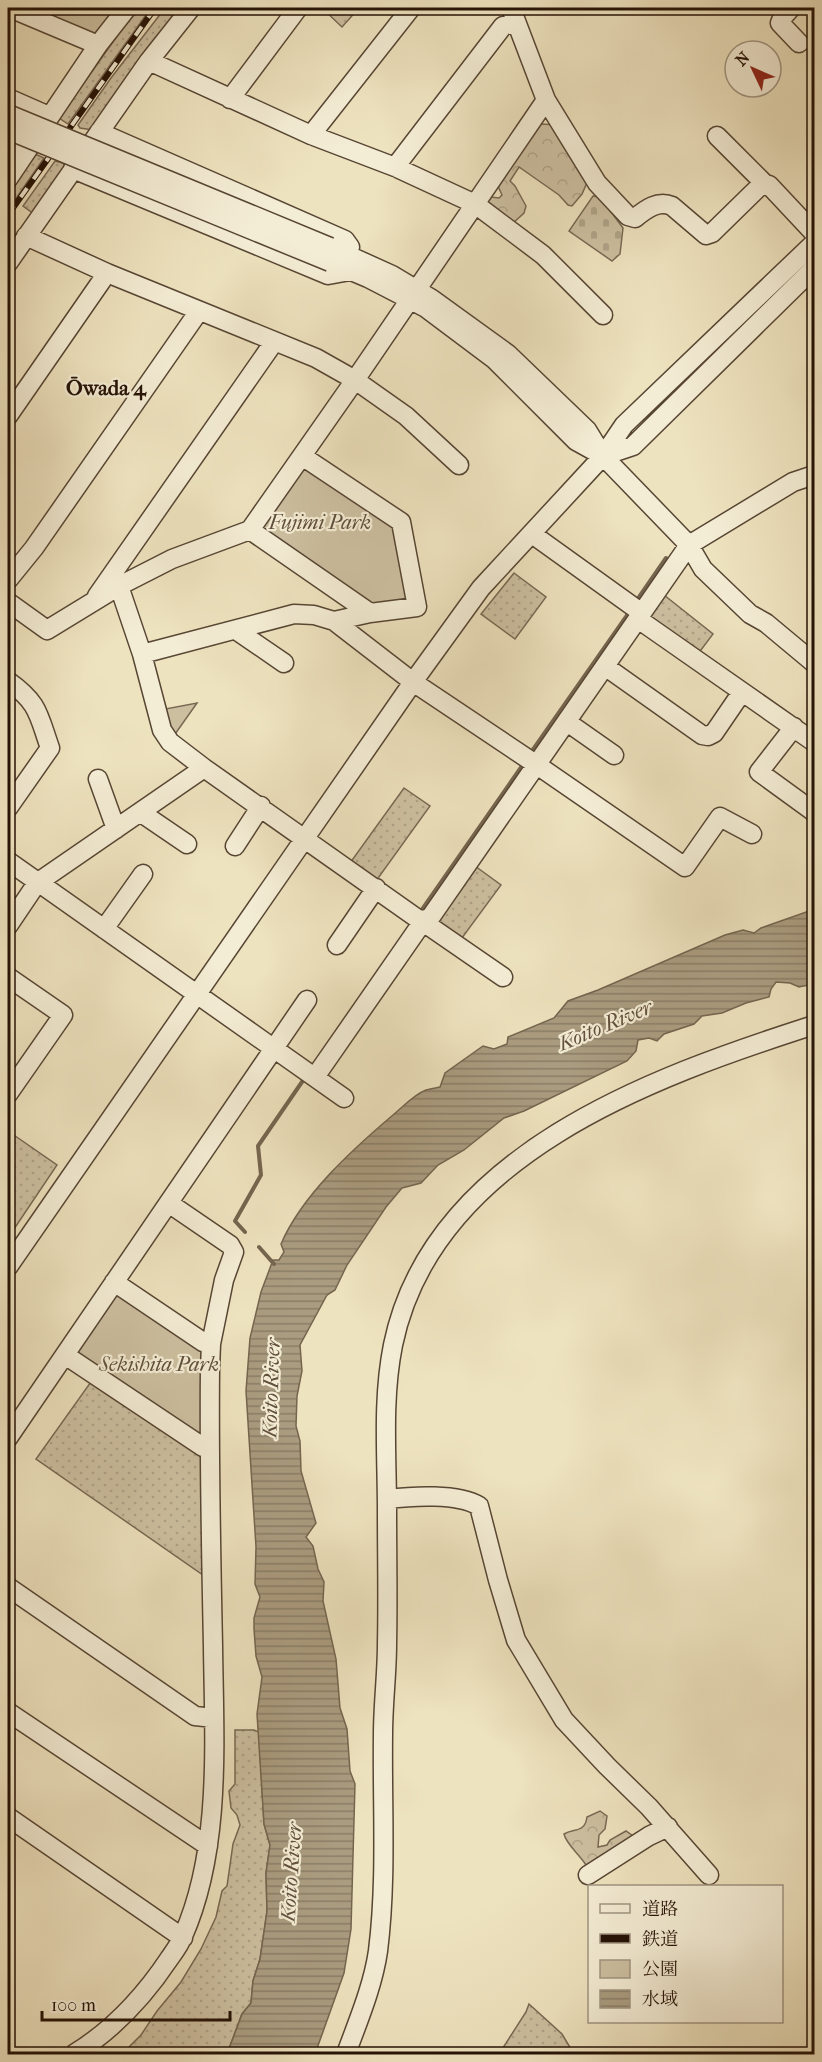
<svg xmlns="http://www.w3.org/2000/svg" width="822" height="2062" font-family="'IM FELL French Canon','Noto Serif JP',serif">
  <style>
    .grass { fill: url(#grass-dots); stroke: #786853; stroke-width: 1.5 }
    .forest { fill: url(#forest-crowns); stroke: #786853; stroke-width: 1.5 }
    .cemetery { fill: url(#cemetery-stones); stroke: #786853; stroke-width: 1.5 }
    .park { fill: #ccbfa0; stroke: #786853; stroke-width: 1.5 }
    .water { fill: url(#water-rules); stroke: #75654f; stroke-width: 1.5 }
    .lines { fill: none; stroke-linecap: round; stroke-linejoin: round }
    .stream { stroke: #75654f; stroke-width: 4 }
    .minor-casing { stroke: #574634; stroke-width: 21 }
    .minor { stroke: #f4edd5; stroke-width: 18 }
    .rail-casing { stroke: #251206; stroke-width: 6 }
    .rail { stroke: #f4edd5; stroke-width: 4; stroke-dasharray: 11; stroke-linecap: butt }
    .minor-bridge-casing { stroke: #574634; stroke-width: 21; stroke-linecap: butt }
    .minor-bridge { stroke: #f4edd5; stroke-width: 18 }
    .labels { text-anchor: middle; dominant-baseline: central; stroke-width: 4.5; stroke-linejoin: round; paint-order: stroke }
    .park-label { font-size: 20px; font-style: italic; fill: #5f4f3c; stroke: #f4edd5 }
    .neighbourhood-label { font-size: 21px; font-weight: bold; fill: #251206; stroke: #f4edd5 }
    .water-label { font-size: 21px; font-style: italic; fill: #61503d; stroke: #f4edd5 }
  </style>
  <defs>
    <pattern id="grass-dots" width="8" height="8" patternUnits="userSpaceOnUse" patternTransform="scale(1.5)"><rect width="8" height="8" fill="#ccbfa0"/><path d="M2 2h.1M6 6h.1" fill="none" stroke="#afa388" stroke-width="1.8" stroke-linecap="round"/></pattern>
    <pattern id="forest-crowns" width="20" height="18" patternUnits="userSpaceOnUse" patternTransform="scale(1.5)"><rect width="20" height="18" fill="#ccbfa0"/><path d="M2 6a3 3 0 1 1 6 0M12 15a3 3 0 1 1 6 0" fill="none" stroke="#afa388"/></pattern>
    <pattern id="cemetery-stones" width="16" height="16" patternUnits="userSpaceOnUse" patternTransform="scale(1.5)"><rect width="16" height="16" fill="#ccbfa0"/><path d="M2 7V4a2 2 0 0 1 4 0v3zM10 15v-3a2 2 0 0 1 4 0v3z" fill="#afa388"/></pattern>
    <pattern id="water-rules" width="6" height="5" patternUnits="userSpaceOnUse" patternTransform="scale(1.5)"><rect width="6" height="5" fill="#aa9c80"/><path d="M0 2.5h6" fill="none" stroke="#8a7e67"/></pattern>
  </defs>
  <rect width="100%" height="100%" fill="#eee3bf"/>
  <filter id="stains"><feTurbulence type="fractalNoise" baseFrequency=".00333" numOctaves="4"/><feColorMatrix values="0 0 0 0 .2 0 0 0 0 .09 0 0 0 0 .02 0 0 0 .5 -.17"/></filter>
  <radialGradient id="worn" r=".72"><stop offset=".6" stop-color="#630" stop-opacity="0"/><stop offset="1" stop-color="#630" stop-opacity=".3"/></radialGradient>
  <!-- grass -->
  <path class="grass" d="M137,8H151L68,124L59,118Z
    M165,8H183L93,130L80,128L78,125L111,78Z
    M322,8H321H359L342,27Z
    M35,154L44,158L8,210V190Z
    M55,161L63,163L67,169L34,214L23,206Z
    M514,573L546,597L515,639L481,614Z
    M664,595L713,634L698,654L649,616Z
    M404,788L430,806L376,881L350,863Z
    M475,866L501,885L459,942L435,923Z
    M8,1131L57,1165L8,1238Z
    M93,1379L201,1452L203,1458V1575L36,1459Z
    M235,1730H254L259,1732L264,1824L270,1845L266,1873L267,1911L260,1959L253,1981L251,2003L242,2014L227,2054H122L141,2035L157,2011L181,1982L201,1949L216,1917L222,1891L227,1886L233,1844L240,1825L237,1815L231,1808L229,1791L235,1784Z
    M529,2004L562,2034L574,2054H499L526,2012Z"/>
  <!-- forest -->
  <path class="forest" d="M541,124L558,125L589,178L582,194L572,206L568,205L559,195L519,167L510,181L515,186L526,206L524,213L512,224L487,202L491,197L499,198L502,195L498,186Z
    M600,1811L607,1816L605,1829L599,1835L598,1847L607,1845L610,1840L626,1831L633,1836L593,1866L586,1865C580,1855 566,1844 564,1834C574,1828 585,1833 587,1817Z"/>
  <!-- cemetery -->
  <path class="cemetery" d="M593,196L600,197L623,228L620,254L612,261L569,231Z"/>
  <!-- park -->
  <path class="park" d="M20,8H122L97,37Z
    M310,466L394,524L407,601L376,605L367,603L260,529L301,469Z
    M197,703L173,737L160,710Z
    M116,1291L204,1348V1438L76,1355V1347Z"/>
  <!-- water -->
  <path class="water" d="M809,911L814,913V984L799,987L790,983L776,982L771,989L769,997L746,1003L722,1013L702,1016L694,1024L664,1034L657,1041L649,1038L638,1040L636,1051L627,1061L524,1111L504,1118L464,1150L438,1165L421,1183L402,1188L386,1207L347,1265L335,1290L327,1295L300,1345L302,1371L297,1396L296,1426L300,1441L301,1471L316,1523L306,1537L313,1546L318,1569L324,1582L323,1601L336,1659L340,1708L347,1729L350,1771L355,1784L351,1929L344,1973L315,2054H227L242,2014L251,2003L253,1981L260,1959L267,1911L266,1873L270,1845L264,1824L257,1714L262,1677L256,1656L254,1629V1618L260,1597L255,1584L256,1547L246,1391L250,1338L261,1292L273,1260H279L284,1252L281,1244C302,1195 353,1149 393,1115C403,1107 413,1095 426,1090C430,1089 435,1088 440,1087L445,1073L483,1046L494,1049L507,1044L508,1037L554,1018L568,1001L598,990L725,935L743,930L754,933L761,928Z"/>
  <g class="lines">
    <!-- stream -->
    <path class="stream" d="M637,600L666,558
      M532,751L628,614
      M421,911L522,766
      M245,1232L235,1221L261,1175L258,1146L304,1079
      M259,1247L274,1264"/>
    <defs>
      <path id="minor" d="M10,8L98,45
        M511,8L546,100L597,183L628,216L635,218C646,209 658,200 672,206L706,235L712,233L759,187L765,184L769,185L814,233
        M791,8L782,18L780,23L799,43
        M149,61L311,135L395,167L475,204L543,255L603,315
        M8,98L49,116
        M230,99L298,8
        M99,132L345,240L350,247
        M311,135L411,8
        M717,136L765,184
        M8,145L26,152
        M395,167L503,26L516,22
        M73,169L328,275L350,271
        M8,179L98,45L127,8
        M26,236L107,273L316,358L355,380L406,416L459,465
        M330,247L392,275L432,299L508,354L587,430L603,456L689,545L703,569L750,614L766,623L814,663
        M330,262L368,278L426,308L494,359L576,441L603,456L633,446L814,268
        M8,263L149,61L191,8
        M8,416L107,273
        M250,530L370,613
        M532,534L642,613
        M8,580L34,548L199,311
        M119,586L142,654L162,730L170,742L204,768L418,919L424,920L429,926L503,977
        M97,596L274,342
        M8,602L47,630L119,586L172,559L250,530L355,380L546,100
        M638,619L814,742
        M334,621L413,682L537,765L685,867L720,817L752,834
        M236,630L284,663
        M142,654L294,614L314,615L334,621L370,613L417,607L401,522L302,456
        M606,667L702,735L708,736L714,733L742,692
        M8,681C39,703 38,714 50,748L8,808
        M567,722L614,755
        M794,727L759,772L814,812
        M98,779L116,829
        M140,812L187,844
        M235,846L261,806
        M8,861L344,1098
        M8,926L37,883L204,768
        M104,929L143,874
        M337,945L376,888
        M8,977L63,1015L8,1094
        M315,1077L424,920L430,918L689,545L793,482L814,475
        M8,1267L413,682L481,588L603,456L624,425L814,243
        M114,1282L203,1342L211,1344
        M65,1355L203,1447L209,1449
        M8,1438L307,1000
        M387,1499C412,1496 458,1493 479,1506L498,1580L516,1640L564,1720L607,1766L649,1807L709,1875
        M8,1587L195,1716L214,1718
        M8,1712L208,1846
        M8,1817L183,1938
        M588,1875L649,1836L668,1827
        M74,2054C113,2030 143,1998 169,1959C174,1952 180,1944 183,1936C222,1848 214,1740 213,1646C211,1553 209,1461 210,1369L211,1344L224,1280L234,1252L230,1245L170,1204
        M346,2054C358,2021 373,1986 378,1951C387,1879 382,1806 383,1734C383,1704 387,1674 387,1644C388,1600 387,1555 387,1510C387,1455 382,1400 393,1345C432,1155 652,1077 814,1025"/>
    </defs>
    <!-- minor casing -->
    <use href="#minor" class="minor-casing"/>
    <!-- minor -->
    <use href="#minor" class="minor"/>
    <defs>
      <path id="rail" d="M8,215L155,8"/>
    </defs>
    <!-- rail casing -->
    <use href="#rail" class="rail-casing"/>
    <!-- rail -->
    <use href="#rail" class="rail"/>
    <defs>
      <path id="minor-bridge" d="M8,114L330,247
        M8,130L330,262"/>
    </defs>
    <!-- minor-bridge casing -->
    <use href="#minor-bridge" class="minor-bridge-casing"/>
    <!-- minor-bridge -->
    <use href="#minor-bridge" class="minor-bridge"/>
  </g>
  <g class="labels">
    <!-- park labels -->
    <g class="park-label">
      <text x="320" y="522">Fujimi Park</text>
      <text x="159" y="1364">Sekishita Park</text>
    </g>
    <!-- neighbourhood labels -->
    <g class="neighbourhood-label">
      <text x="106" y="388">Ōwada 4</text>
    </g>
    <!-- water labels -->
    <g class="water-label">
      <text transform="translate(605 1025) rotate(-23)">Koito River</text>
      <text transform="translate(271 1388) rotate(-88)">Koito River</text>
      <text transform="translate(291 1872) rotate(-86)">Koito River</text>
    </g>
  </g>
  <!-- margin -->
  <rect width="822" height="2062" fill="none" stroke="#eee3bf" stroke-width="30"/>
  <rect x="9" y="9" width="804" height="2044" fill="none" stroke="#251206" stroke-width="3"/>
  <rect x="15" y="15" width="792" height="2032" fill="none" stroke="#251206" stroke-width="1.5"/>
  <!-- legend -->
  <rect x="588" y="1885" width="195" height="138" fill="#f4edd5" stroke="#a19582" stroke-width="1.5"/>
  <rect x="600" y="1904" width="30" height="9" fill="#f4edd5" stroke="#a19582" stroke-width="1.5"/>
  <text x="642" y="1915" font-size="18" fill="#251206">道路</text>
  <rect x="600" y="1934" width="30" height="9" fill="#251206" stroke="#a19582" stroke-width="1.5"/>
  <text x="642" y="1945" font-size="18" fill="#251206">鉄道</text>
  <rect x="600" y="1960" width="30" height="18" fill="#ccbfa0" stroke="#a19582" stroke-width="1.5"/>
  <text x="642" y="1975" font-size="18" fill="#251206">公園</text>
  <rect x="600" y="1990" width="30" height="18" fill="url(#water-rules)" stroke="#a19582" stroke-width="1.5"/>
  <text x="642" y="2005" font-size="18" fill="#251206">水域</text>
  <!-- north arrow -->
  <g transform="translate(753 69) rotate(314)"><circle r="28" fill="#f4edd5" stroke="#a19582" stroke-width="1.5"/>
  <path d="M0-4.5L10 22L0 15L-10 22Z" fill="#8f2418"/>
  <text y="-9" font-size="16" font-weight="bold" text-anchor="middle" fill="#251206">N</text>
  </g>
  <!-- scale -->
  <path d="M42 2011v9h188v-9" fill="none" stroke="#251206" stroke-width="3"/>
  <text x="51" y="2011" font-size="18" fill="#251206" stroke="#f4edd5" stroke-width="4.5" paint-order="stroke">100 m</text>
  <rect width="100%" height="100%" filter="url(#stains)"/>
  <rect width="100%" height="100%" fill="url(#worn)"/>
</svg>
